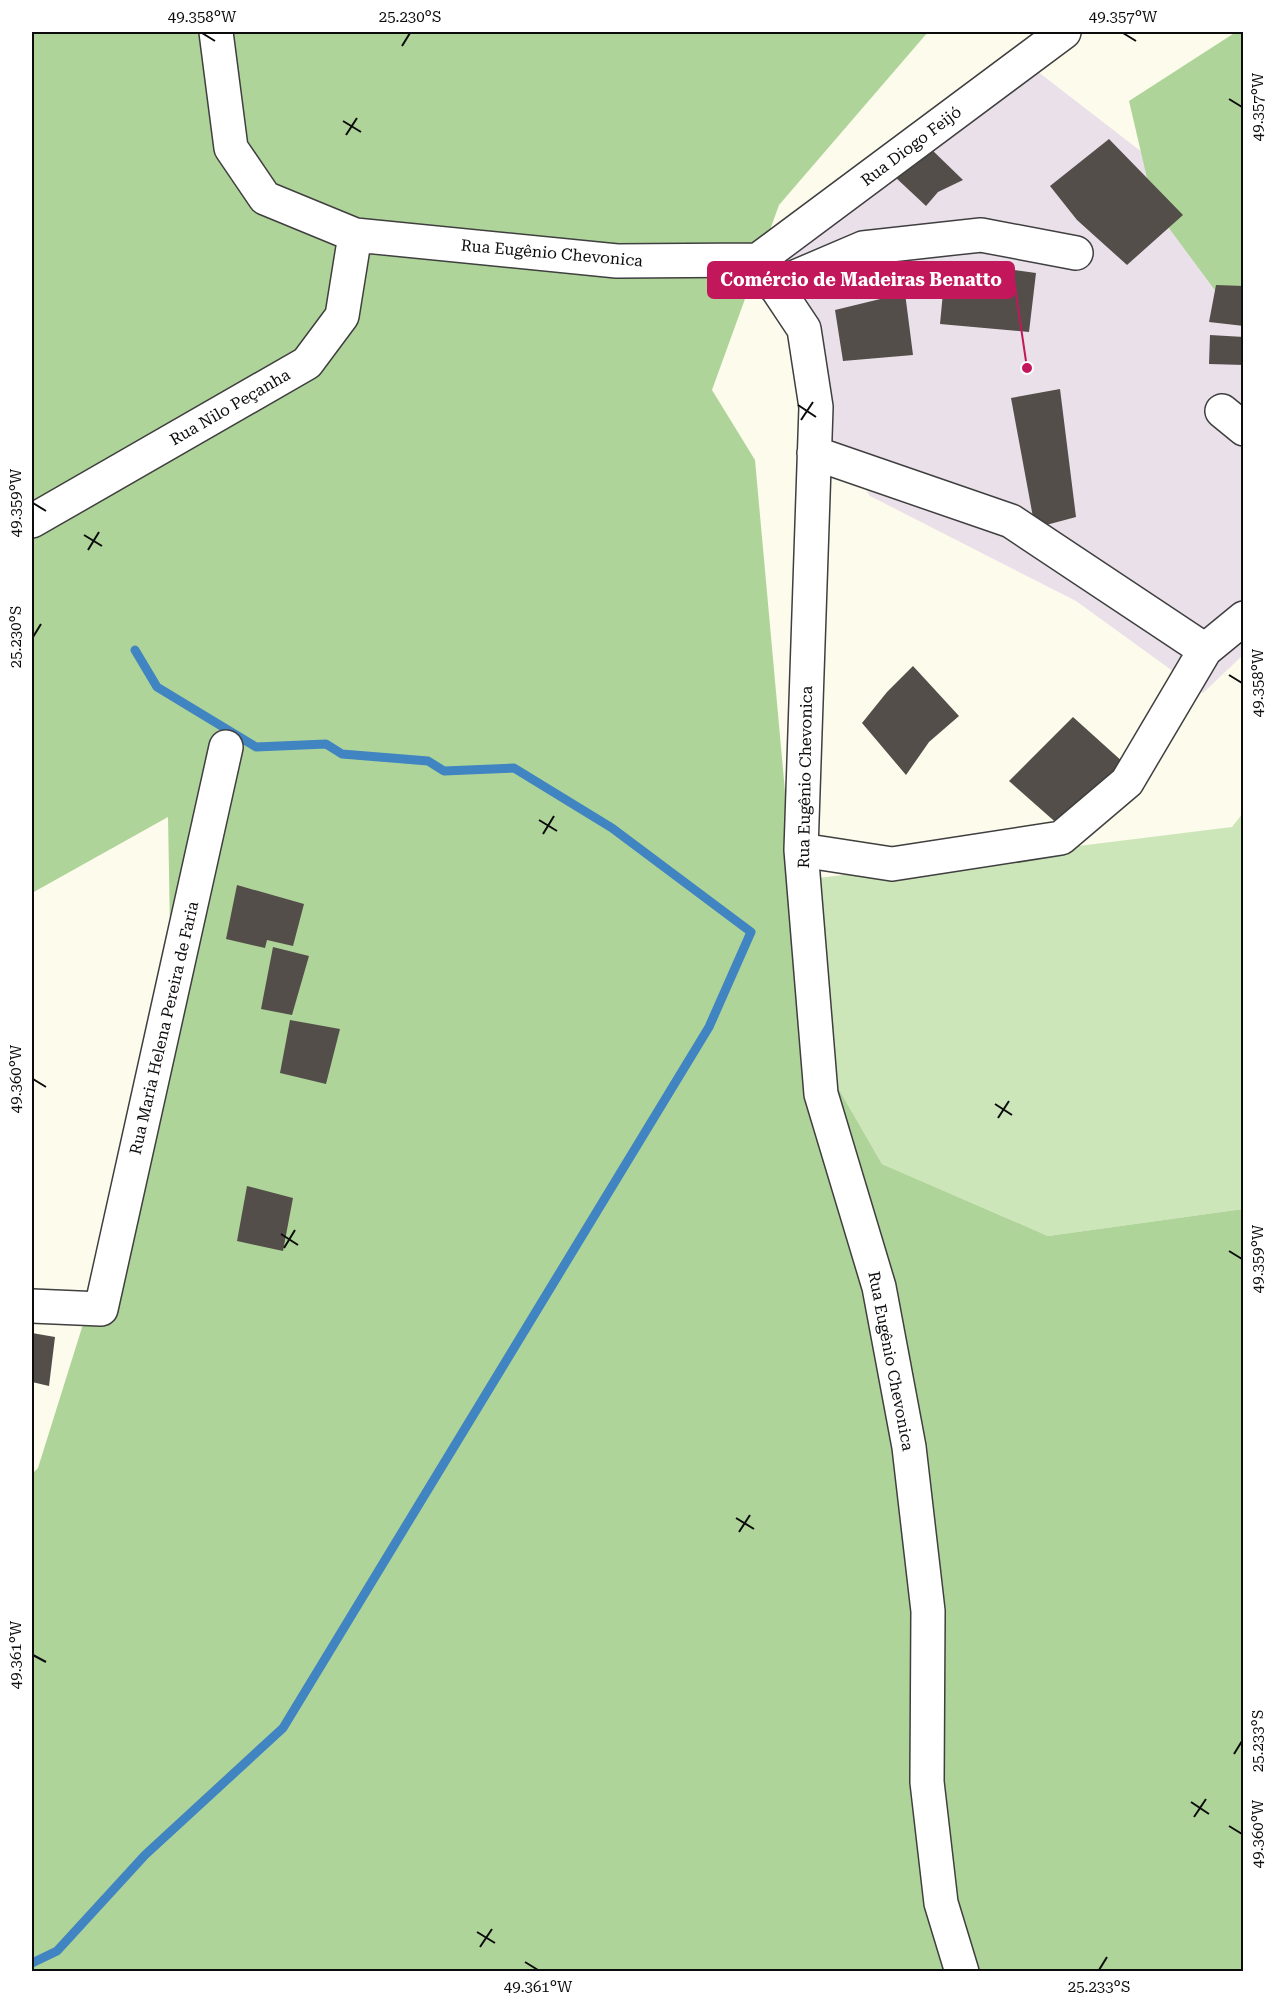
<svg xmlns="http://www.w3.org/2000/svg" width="1275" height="2003" font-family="'Roboto Serif',serif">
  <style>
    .industrial { fill: #eae0ea }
    .green { fill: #cce5b9 }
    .forest { fill: #afd499 }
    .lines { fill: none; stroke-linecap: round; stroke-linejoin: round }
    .stream { stroke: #4184c2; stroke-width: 9 }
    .building { fill: #534e49 }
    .minor-casing { stroke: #3f3f3f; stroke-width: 36 }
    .minor { stroke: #fff; stroke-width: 33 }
    .ticks { fill: none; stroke: #0c0c0c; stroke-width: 2 }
    .labels { text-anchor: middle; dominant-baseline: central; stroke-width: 6; stroke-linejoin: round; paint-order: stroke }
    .street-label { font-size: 16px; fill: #0c0c0c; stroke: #fff }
    .leader { fill: none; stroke: #c2185b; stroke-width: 2 }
    .callout-dot { fill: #c2185b; stroke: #fff; stroke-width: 2 }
    .callout { fill: #c2185b; stroke: #c2185b; stroke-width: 2 }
    .callout-label { font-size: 18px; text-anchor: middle; font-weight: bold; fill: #fff }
    .neatline { fill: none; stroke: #0c0c0c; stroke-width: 2 }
    .ticks-label { font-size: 15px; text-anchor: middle; fill: #0c0c0c }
  </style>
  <rect width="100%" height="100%" fill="#fdfbec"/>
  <!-- industrial -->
  <path class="industrial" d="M1024,61L1213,207L1243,267V655L1203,693L1076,601L870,496L833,444L816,407L804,329L758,260Z"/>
  <!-- green -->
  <path class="green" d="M1243,813V1209L1048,1236L882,1164L807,1034L794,881L1232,827Z"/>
  <!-- forest -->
  <path class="forest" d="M32,32H928L779,205L712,390L755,460L807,1034L882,1164L1048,1236L1243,1209V1971H32V1474L38,1468L172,1040L168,817L32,893Z
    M1236,32H1243V328L1154,208L1129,101Z"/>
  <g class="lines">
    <!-- stream -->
    <path class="stream" d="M32,1963L57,1951L145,1855L283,1728L709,1027L751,932L612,828L514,768L444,771L428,761L342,754L326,744L256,747L157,687L135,650"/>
  </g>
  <!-- building -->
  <path class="building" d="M1109,139L1183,215L1127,265L1077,220L1050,186Z
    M929,147L963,180L938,192L926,206L894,176Z
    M946,261L1036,273L1029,332L940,324Z
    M1216,285L1244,286V326L1209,322Z
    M905,293L913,355L843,361L835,310Z
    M1210,335L1244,337V365L1209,364Z
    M1060,389L1076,517L1035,528L1011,398Z
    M913,666L959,716L929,742L906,775L862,723L887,692Z
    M1073,717L1124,763L1061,827L1009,781Z
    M237,885L304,904L293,946L267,940L265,948L226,939Z
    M273,947L309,956L292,1015L261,1009Z
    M290,1020L340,1029L326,1084L280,1073Z
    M247,1186L293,1198L283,1251L237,1241Z
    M32,1333L55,1337L49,1386L32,1382Z"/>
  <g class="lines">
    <defs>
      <path id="minor" d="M216,32L231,148L265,198L355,235L617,261L758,260
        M758,260L804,329L816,407L801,850L821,1094L879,1287L909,1447L928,1611L927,1782L941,1903L962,1972
        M758,260L1064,32
        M774,286L863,248L981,235L1076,253
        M1222,411L1244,429
        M814,453L1011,521L1205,650L1244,618
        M32,521L307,363L342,316L355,235
        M801,850L892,864L1061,838L1127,782L1205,650
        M32,1306L101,1309L226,747"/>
    </defs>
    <!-- minor casing -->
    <use href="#minor" class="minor-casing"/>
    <!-- minor -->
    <use href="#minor" class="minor"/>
  </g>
  <!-- ticks -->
  <path class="ticks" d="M202,33L215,41M1123,33L1136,41M402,46L410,33M1229,99L1242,107M343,121L361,132M346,135L357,118M798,405L816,417M801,420L813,402M33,503L46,511M84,535L102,546M88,550L99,532M33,637L41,624M1229,675L1242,683M539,820L557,831M543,834L554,816M33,1079L46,1087M995,1104L1012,1115M998,1118L1009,1101M281,1234L298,1245M284,1248L295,1230M1229,1251L1242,1259M736,1518L754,1529M739,1532L750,1515M33,1655L46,1662M1234,1754L1242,1741M1191,1802L1209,1814M1194,1817L1206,1799M1229,1826L1242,1834M477,1932L495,1943M480,1947L492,1929M525,1962L538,1970M1099,1970L1107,1957"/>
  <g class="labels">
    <!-- street labels -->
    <g class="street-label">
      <text transform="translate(911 146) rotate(-37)">Rua Diogo Feijó</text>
      <text transform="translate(552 253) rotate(5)">Rua Eugênio Chevonica</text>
      <text transform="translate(230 407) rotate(-30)">Rua Nilo Peçanha</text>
      <text transform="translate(805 777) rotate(-89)">Rua Eugênio Chevonica</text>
      <text transform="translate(164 1028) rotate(-77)">Rua Maria Helena Pereira de Faria</text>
      <text transform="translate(891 1361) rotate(79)">Rua Eugênio Chevonica</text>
    </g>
  </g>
  <!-- callouts -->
  <path class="leader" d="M1027 368L1014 280"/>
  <circle class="callout-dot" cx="1027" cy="368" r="6"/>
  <rect class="callout" x="708" y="262" width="306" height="36" rx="6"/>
  <g class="callout-label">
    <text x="861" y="286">Comércio de Madeiras Benatto</text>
  </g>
  <!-- border -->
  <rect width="1275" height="2003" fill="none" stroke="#ffffff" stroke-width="66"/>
  <rect x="33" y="33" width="1209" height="1937" class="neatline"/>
  <g class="ticks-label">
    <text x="202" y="22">49.358°W</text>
    <text x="410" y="22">25.230°S</text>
    <text x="1123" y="22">49.357°W</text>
    <text transform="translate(1258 107) rotate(-90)" y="5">49.357°W</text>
    <text transform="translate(16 503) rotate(-90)" y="5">49.359°W</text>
    <text transform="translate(16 637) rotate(-90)" y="5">25.230°S</text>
    <text transform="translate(1258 683) rotate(-90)" y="5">49.358°W</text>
    <text transform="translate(16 1079) rotate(-90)" y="5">49.360°W</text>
    <text transform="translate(1258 1259) rotate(-90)" y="5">49.359°W</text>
    <text transform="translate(16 1655) rotate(-90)" y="5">49.361°W</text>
    <text transform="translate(1258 1741) rotate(-90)" y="5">25.233°S</text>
    <text transform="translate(1258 1834) rotate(-90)" y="5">49.360°W</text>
    <text x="538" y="1992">49.361°W</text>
    <text x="1099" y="1992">25.233°S</text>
  </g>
</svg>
